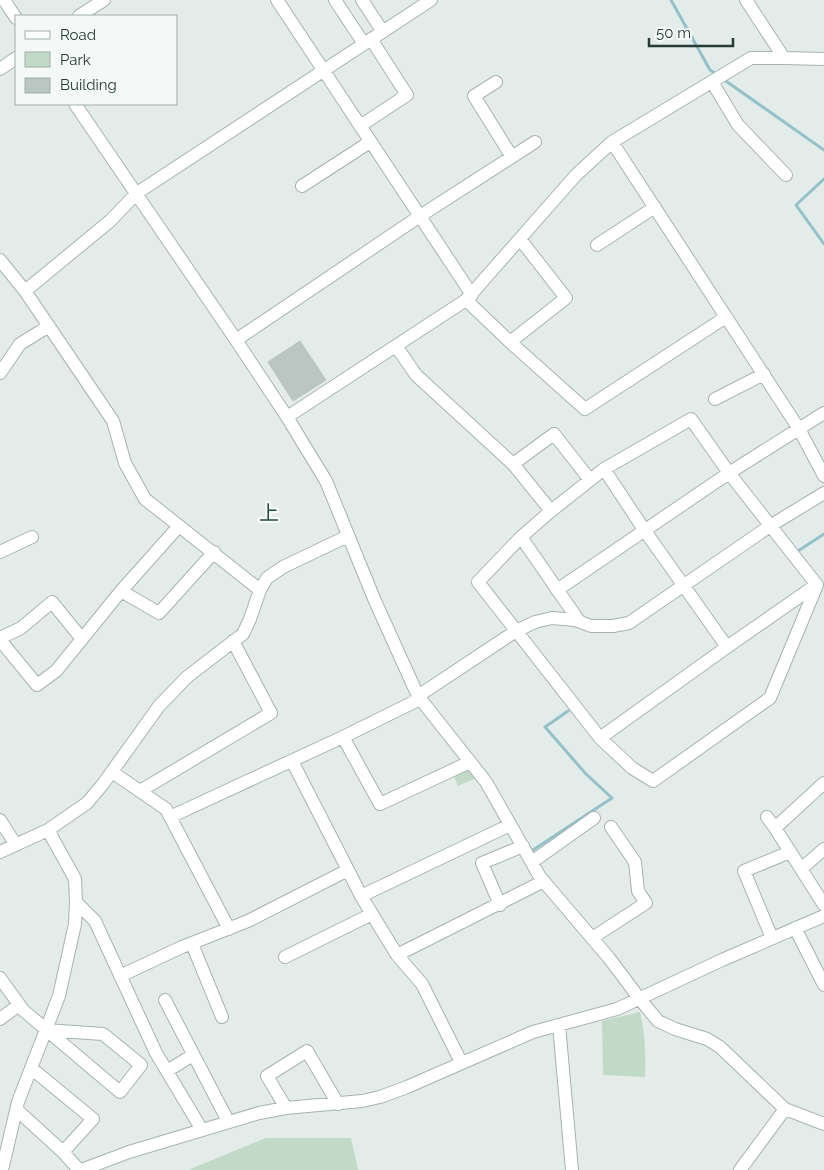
<svg xmlns="http://www.w3.org/2000/svg" width="824" height="1170" font-family="Raleway,'Noto Sans JP',sans-serif">
  <style>
    .green { fill: #c0dac7 }
    .lines { fill: none; stroke-linecap: round; stroke-linejoin: round }
    .stream { stroke: #93c1ca; stroke-width: 3 }
    .building { fill: #bac6c2; stroke: #b7c5bf }
    .minor-casing { stroke: #a7b3b0; stroke-width: 14 }
    .minor { stroke: #fff; stroke-width: 12 }
    .labels { text-anchor: middle; dominant-baseline: central; stroke-width: 4.5; stroke-linejoin: round; paint-order: stroke }
    .quarter-label { font-size: 20px; fill: #244b42; stroke: #f4f9f7 }
  </style>
  <rect width="100%" height="100%" fill="#e4ece9"/>
  <!-- green -->
  <path class="green" d="M470,762L481,776L458,786L451,770Z
    M640,1012C645,1034 646,1055 645,1077L603,1075L602,1021Z
    M266,1138H351L358,1170H188Z"/>
  <g class="lines">
    <!-- stream -->
    <path class="stream" d="M671,0L710,70L718,75
      M723,79L824,150
      M824,179L796,205L824,244
      M795,553L824,534
      M530,852L612,798L586,774L545,727L568,711"/>
  </g>
  <!-- building -->
  <path class="building" d="M300,341L326,380L293,401L268,362Z"/>
  <g class="lines">
    <defs>
      <path id="minor" d="M4,0L16,18
        M277,0L472,295
        M335,0L364,44
        M362,0L383,32
        M746,0L784,58
        M79,16L104,0
        M0,69L16,58
        M496,82L474,96L512,157
        M712,82L738,125L786,175
        M75,104L236,340L287,417L326,481L375,601L418,696L486,782L540,877L609,958L639,998L658,1021L675,1029L707,1039L720,1047L785,1109L824,1124
        M360,126L407,95L371,39
        M612,142L799,429L824,476
        M302,186L370,142
        M597,245L655,207
        M0,260L25,291L113,421L125,463L145,499L260,590
        M25,291L110,221L137,193L431,0
        M466,300L510,342L585,409L726,317
        M236,340L420,216L535,142
        M510,342L566,298L520,239
        M396,346L416,375L513,464L551,511
        M0,373L20,344L49,326
        M715,399L764,374
        M287,417L466,300L576,175L612,142L751,58H784L824,59
        M691,419L729,473L817,585L770,698L653,781L632,768L600,738L478,582L521,537L551,511L604,469Z
        M513,464L554,434L590,480
        M604,469L645,531L727,647
        M521,537L579,621
        M0,552L32,537
        M557,590L729,473L824,413
        M121,591L159,613L214,552
        M0,638L21,628L52,602L82,639
        M0,640L37,685L56,671L121,591L179,526
        M418,696L516,631L535,622L552,618L575,620L591,626H613L629,623L770,526L824,493
        M343,737L380,804L470,762
        M600,738L727,647L816,585
        M292,761L348,870
        M112,772L166,809L229,929
        M140,791L271,713L233,641
        M170,817L343,737L420,699
        M767,817L775,828L824,905
        M0,820L16,845
        M775,828L824,783
        M0,852L48,830L87,803L103,784L159,706L187,677L243,634L250,619L260,590L267,578L283,567L348,536
        M532,862L594,818
        M801,869L824,849
        M361,896L510,825
        M76,902L95,921L156,1053L202,1130
        M500,905L482,863L523,846
        M795,928L824,985
        M592,938L646,903L638,891L635,862L611,827
        M772,938L744,871L790,852
        M192,944L222,1017
        M397,955L544,881
        M285,957L372,914
        M120,976L182,947L248,921L348,870L361,896L397,955L422,984L461,1062
        M0,978L23,1010L120,1092L141,1065L103,1034L46,1030
        M165,1000L228,1121
        M0,1019L19,1005
        M559,1025L572,1170
        M167,1071L193,1055
        M286,1108L267,1076L307,1051L338,1104
        M17,1110L63,1152L93,1119L31,1068
        M63,1152L79,1170
        M2,1170L18,1102L59,996L75,924L76,902L75,879L48,830
        M81,1170L129,1152L259,1113L286,1108L362,1101L380,1097L407,1087L533,1032L617,1009L722,960L824,916
        M740,1170L785,1109"/>
    </defs>
    <!-- minor casing -->
    <use href="#minor" class="minor-casing"/>
    <!-- minor -->
    <use href="#minor" class="minor"/>
  </g>
  <g class="labels">
    <!-- quarter labels -->
    <g class="quarter-label">
      <text x="269" y="513">上</text>
    </g>
  </g>
  <!-- legend -->
  <rect x="15" y="15" width="162" height="90" fill="#f4f9f7" stroke="#a1adaa"/>
  <rect x="25" y="31" width="25" height="8" fill="#ffffff" stroke="#a1adaa"/>
  <text x="60" y="40" font-size="15" fill="#253b36">Road</text>
  <rect x="25" y="52" width="25" height="15" fill="#c0dac7" stroke="#a1adaa"/>
  <text x="60" y="65" font-size="15" fill="#253b36">Park</text>
  <rect x="25" y="78" width="25" height="15" fill="#bac6c2" stroke="#a1adaa"/>
  <text x="60" y="90" font-size="15" fill="#253b36">Building</text>
  <!-- scale -->
  <path d="M649 38v8h84v-8" fill="none" stroke="#253b36" stroke-width="2.5"/>
  <text x="656" y="38" font-size="15" fill="#253b36" stroke="#f4f9f7" stroke-width="4" paint-order="stroke">50 m</text>
</svg>
